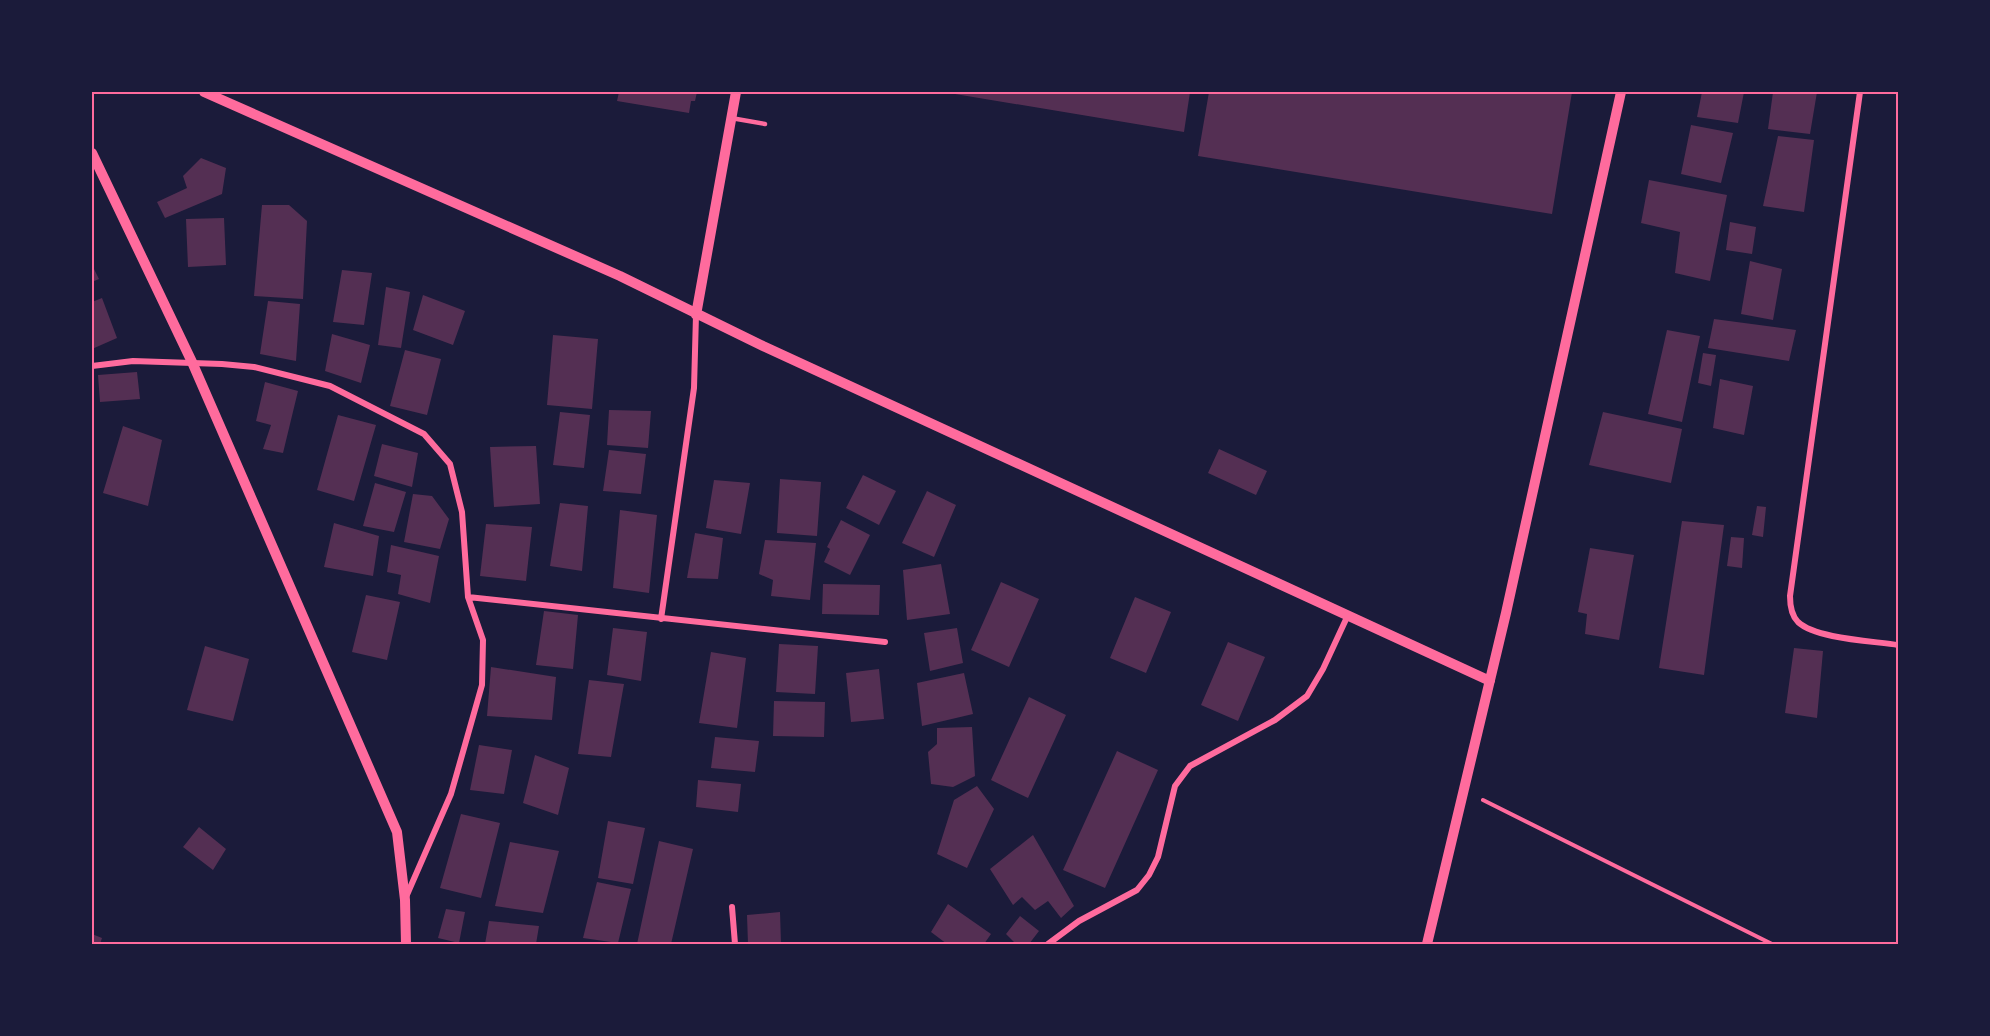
<svg xmlns="http://www.w3.org/2000/svg" width="1990" height="1036" font-family="'Varela Round',sans-serif">
  <style>
    .building { fill: #542f53 }
    .lines { fill: none; stroke-linecap: round; stroke-linejoin: round }
    .path { stroke: #ff6b9d; stroke-width: 4 }
    .service { stroke: #ff6b9d; stroke-width: 4.5 }
    .minor { stroke: #ff6b9d; stroke-width: 6 }
    .tertiary { stroke: #ff6b9d; stroke-width: 10 }
    .neatline { fill: none; stroke: #ff6b9d; stroke-width: 2 }
  </style>
  <rect width="100%" height="100%" fill="#1b1b3a"/>
  <!-- building -->
  <path class="building" d="M619,92H697L695,101H691L689,113L617,101Z
    M943,92H1190L1184,132Z
    M1209,92H1572L1552,214L1198,156Z
    M1702,92H1744L1738,123L1697,117Z
    M1773,92H1817L1810,134L1768,129Z
    M1691,125L1733,133L1721,183L1681,174Z
    M1778,136L1814,140L1804,212L1763,206Z
    M201,158L226,168L222,194L165,218L157,202L187,188L183,176Z
    M1649,180L1727,195L1710,281L1675,273L1680,232L1641,223Z
    M262,205H289L307,221L303,299L254,296Z
    M224,218L226,265L188,267L186,219Z
    M1730,222L1756,227L1752,254L1726,250Z
    M1750,261L1782,269L1773,320L1741,314Z
    M92,265L99,279L92,282Z
    M342,270L372,273L364,325L333,322Z
    M386,287L410,292L401,348L378,345Z
    M423,295L465,311L453,345L413,330Z
    M102,298L117,338L92,349V302Z
    M268,301L300,304L296,361L260,354Z
    M1714,319L1796,330L1789,361L1708,348Z
    M1667,330L1700,336L1682,422L1648,414Z
    M332,334L370,345L361,383L325,371Z
    M553,335L598,339L592,409L547,405Z
    M405,350L441,359L427,415L390,406Z
    M1703,353L1716,355L1711,386L1698,383Z
    M137,372L140,399L100,402L98,375Z
    M1720,379L1753,386L1744,435L1713,428Z
    M265,382L298,391L283,453L263,449L271,425L256,421Z
    M609,410L651,411L648,448L607,445Z
    M560,412L590,415L584,468L553,465Z
    M1603,412L1682,429L1671,483L1589,465Z
    M338,415L376,425L354,501L317,490Z
    M123,426L162,440L148,506L103,493Z
    M382,444L418,453L412,487L374,476Z
    M536,446L540,504L494,507L490,447Z
    M1219,449L1267,471L1256,495L1208,473Z
    M609,450L646,454L641,494L603,491Z
    M863,475L896,491L879,525L846,508Z
    M780,479L821,482L817,536L777,533Z
    M714,480L750,483L741,534L706,528Z
    M375,483L406,492L394,532L363,526Z
    M927,491L956,505L934,557L902,543Z
    M413,494L432,496L449,519L440,549L404,542Z
    M560,503L588,506L582,571L550,566Z
    M1757,506L1766,507L1763,537L1752,535Z
    M620,510L657,515L649,593L613,588Z
    M841,520L870,535L850,575L824,562L830,549L827,547Z
    M1682,521L1724,525L1704,675L1659,668Z
    M334,523L379,536L373,576L324,567Z
    M486,524L532,527L526,581L480,576Z
    M695,533L723,538L718,579L687,578Z
    M1731,537L1744,538L1742,568L1727,566Z
    M765,540L816,543L810,600L771,596L773,580L759,574Z
    M391,545L439,556L430,603L398,594L401,575L387,572Z
    M1590,548L1634,555L1619,640L1585,634L1587,614L1578,612Z
    M941,564L950,614L907,620L903,570Z
    M1001,582L1039,599L1009,667L971,650Z
    M823,584L880,585L879,615L822,614Z
    M366,595L400,602L387,660L352,652Z
    M1135,597L1171,612L1146,673L1110,658Z
    M544,611L578,615L573,669L536,665Z
    M613,628L647,632L641,681L607,675Z
    M957,628L963,663L930,671L924,633Z
    M1228,642L1265,657L1238,721L1201,705Z
    M779,644L818,646L815,694L776,692Z
    M205,646L249,659L233,721L187,710Z
    M1794,648L1823,651L1817,718L1785,713Z
    M711,652L746,658L737,728L699,723Z
    M491,667L556,677L552,720L487,716Z
    M879,669L884,719L851,722L846,673Z
    M964,673L973,714L922,726L917,683Z
    M589,680L624,684L611,757L578,754Z
    M1029,697L1066,715L1028,798L991,780Z
    M774,701L825,702L824,737L773,736Z
    M972,727L975,776L953,787L931,784L928,752L937,744V728Z
    M715,737L759,741L755,772L711,768Z
    M479,745L512,750L504,794L470,790Z
    M1117,751L1158,770L1105,888L1063,870Z
    M535,755L569,768L558,815L523,803Z
    M698,780L741,784L738,812L696,807Z
    M977,786L994,809L967,868L937,854L954,800Z
    M461,814L500,823L481,898L440,888Z
    M608,821L645,828L633,884L598,878Z
    M199,827L226,849L213,870L183,847Z
    M1033,835L1074,906L1061,918L1048,901L1035,910L1022,897L1013,905L990,869Z
    M659,841L693,849L671,944H637Z
    M510,842L559,851L543,913L495,906Z
    M597,882L631,889L618,943L583,938Z
    M948,904L991,934L984,944H947L931,932Z
    M446,909L465,912L459,943L438,938Z
    M780,912L781,944H748L747,915Z
    M1020,916L1039,931L1029,944H1016L1006,934Z
    M489,921L539,926L536,944H485Z
    M92,934L102,938L100,944H92Z"/>
  <g class="lines">
    <!-- path -->
    <path class="path" d="M1483,800L1772,944"/>
    <!-- service -->
    <path class="service" d="M731,118L765,124"/>
    <!-- minor -->
    <path class="minor" d="M1860,92L1790,596C1790,605 1791,615 1798,622C1816,639 1874,641 1898,645
      M92,366L133,361L222,364L254,367L330,386L424,434L450,464L462,512L468,597
      M661,619L694,388L696,315
      M406,897L451,794L482,685L483,640L468,597L885,642
      M732,907L735,944
      M1048,944L1079,921L1137,890L1149,875L1158,857L1175,786L1190,766L1275,720L1307,696L1323,669L1348,615"/>
    <!-- tertiary -->
    <path class="tertiary" d="M204,92L620,276L763,346L1490,681
      M92,153L192,362L397,832L405,900L406,944
      M696,315L736,92
      M1427,944L1506,613L1621,92"/>
  </g>
  <!-- border -->
  <rect width="1990" height="1036" fill="none" stroke="#1b1b3a" stroke-width="186"/>
  <rect x="93" y="93" width="1804" height="850" class="neatline"/>
</svg>
